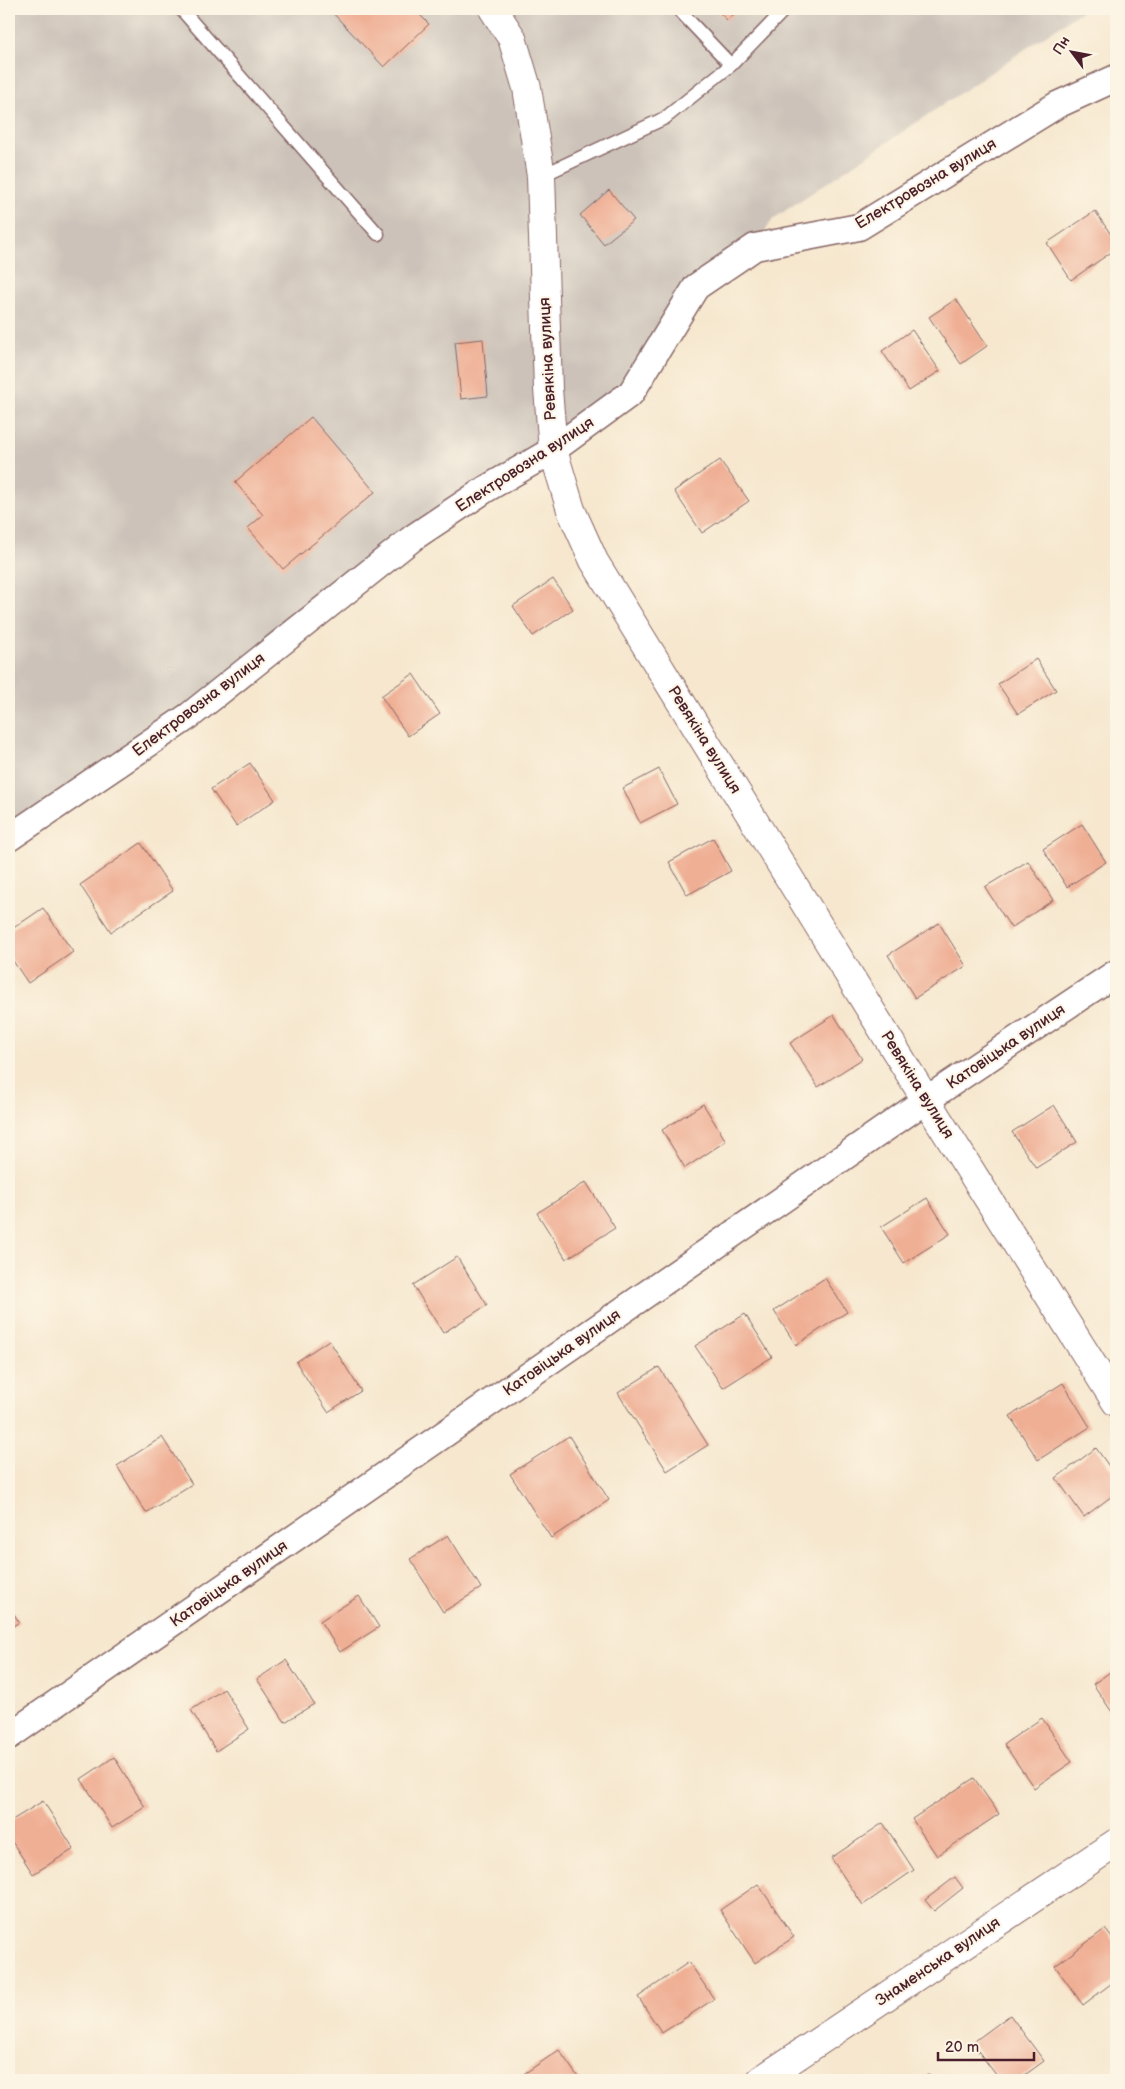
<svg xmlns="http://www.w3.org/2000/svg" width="1125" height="2089" font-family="'Balsamiq Sans',sans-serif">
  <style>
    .industrial { fill: #ccc2b9 }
    .building { fill: #efaf94 }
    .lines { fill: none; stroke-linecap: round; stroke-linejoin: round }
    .lane-casing { stroke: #866564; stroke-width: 15 }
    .street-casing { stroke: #866564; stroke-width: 29 }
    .secondary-casing { stroke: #866564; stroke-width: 30 }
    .lane { stroke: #fff; stroke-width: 12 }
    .street { stroke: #fff; stroke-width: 26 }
    .secondary { stroke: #fff; stroke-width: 28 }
    .labels { text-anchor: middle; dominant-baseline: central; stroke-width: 4; stroke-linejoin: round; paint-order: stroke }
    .street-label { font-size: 16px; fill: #4a1f2b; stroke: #fcf5e5 }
  </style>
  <rect width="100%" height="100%" fill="#fcf5e5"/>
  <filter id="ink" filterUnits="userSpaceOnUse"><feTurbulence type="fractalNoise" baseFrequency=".02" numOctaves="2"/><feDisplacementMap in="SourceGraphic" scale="10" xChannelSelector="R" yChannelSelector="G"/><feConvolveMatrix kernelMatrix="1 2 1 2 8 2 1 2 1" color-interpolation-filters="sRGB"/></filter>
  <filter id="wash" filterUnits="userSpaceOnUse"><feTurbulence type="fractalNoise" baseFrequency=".0096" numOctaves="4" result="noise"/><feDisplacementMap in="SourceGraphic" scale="20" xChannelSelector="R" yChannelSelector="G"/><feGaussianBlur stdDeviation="1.12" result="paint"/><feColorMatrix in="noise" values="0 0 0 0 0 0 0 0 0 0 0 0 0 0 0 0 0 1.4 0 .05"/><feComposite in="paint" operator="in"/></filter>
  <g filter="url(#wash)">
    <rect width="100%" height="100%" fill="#f6e7ce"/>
    <!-- industrial -->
    <path class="industrial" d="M9,9H1085L773,219L755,247L696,287L631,393L9,838Z"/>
    <g id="blocks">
      <!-- building -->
      <path class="building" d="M329,9H414L429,24L384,67Z
        M716,9H740L727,20Z
        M609,190L634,220L604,244L580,215Z
        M1095,211L1116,242V249L1071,280L1047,243Z
        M956,299L987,346L961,364L929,317Z
        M912,330L940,371L909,391L882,351Z
        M483,339L488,396L461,399L455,342Z
        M311,417L375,492L283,569L248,528L263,515L235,482Z
        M720,460L749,501L702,533L674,491Z
        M553,579L573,609L533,636L513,606Z
        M1036,659L1056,690L1018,714L998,684Z
        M413,674L440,714L408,736L381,696Z
        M250,763L275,800L236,826L211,789Z
        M659,769L677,804L640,823L623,788Z
        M1082,824L1106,862L1067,887L1043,849Z
        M713,838L731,871L687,895L669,862Z
        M141,843L173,891L111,932L80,885Z
        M1028,861L1053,900L1011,928L985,887Z
        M43,908L73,952L28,983L9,955V931Z
        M939,923L966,966L915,998L888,955Z
        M834,1015L862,1059L818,1087L790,1043Z
        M703,1104L726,1141L685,1168L662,1130Z
        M1054,1105L1077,1142L1036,1168L1012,1132Z
        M586,1182L615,1228L566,1259L537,1213Z
        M927,1198L950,1234L904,1263L881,1227Z
        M457,1257L487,1305L443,1333L413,1285Z
        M825,1278L847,1312L796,1345L774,1311Z
        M745,1314L772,1357L723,1388L695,1346Z
        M329,1340L361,1391L328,1412L296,1362Z
        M659,1367L708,1445L667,1471L618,1393Z
        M1063,1383L1090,1427L1038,1460L1010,1416Z
        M569,1436L609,1500L551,1538L510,1474Z
        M162,1437L192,1484L146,1513L117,1466Z
        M1096,1448L1116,1476V1493L1084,1517L1056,1478Z
        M448,1535L481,1588L443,1612L410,1559Z
        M359,1596L379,1627L340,1652L320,1621Z
        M9,1606L19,1622L9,1629Z
        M286,1660L314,1704L285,1722L257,1679Z
        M1116,1668V1718L1093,1684Z
        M224,1689L249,1729L216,1751L191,1710Z
        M1042,1718L1072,1762L1034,1788L1004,1744Z
        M114,1757L145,1807L112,1828L81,1779Z
        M974,1778L999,1814L937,1856L912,1819Z
        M43,1801L74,1849L33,1874L9,1837V1822Z
        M883,1823L914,1870L863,1905L831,1858Z
        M955,1877L963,1888L934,1911L925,1900Z
        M758,1884L794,1937L755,1963L720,1910Z
        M1105,1929L1116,1943V1980L1083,2005L1055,1966Z
        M689,1962L714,1999L662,2033L638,1997Z
        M1010,2015L1044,2061L1018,2080H1000L972,2043Z
        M559,2050L580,2080H515Z
        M929,2074L933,2080H921Z"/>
    </g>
  </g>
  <g filter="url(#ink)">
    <use href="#blocks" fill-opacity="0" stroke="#866564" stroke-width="1"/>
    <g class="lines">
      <defs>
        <path id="lane" d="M181,9L378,234
          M731,65L785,9
          M541,176L665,118L731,65L678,9"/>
        <path id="street" d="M9,838L189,716L414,537L486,489L553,450L631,393L696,287L755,247L859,227L1057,105L1116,78
          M9,1736L926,1100L1116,973"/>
        <path id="secondary" d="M493,9L512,38L527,88L541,176L548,389L553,450L571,510L594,561L926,1100L1116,1402
          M761,2080L1116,1843"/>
      </defs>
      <!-- lane casing -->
      <use href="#lane" class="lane-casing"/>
      <!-- street casing -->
      <use href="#street" class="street-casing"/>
      <!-- secondary casing -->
      <use href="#secondary" class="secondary-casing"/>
      <!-- lane -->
      <use href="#lane" class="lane"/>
      <!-- street -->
      <use href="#street" class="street"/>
      <!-- secondary -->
      <use href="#secondary" class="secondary"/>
    </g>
  </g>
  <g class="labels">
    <!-- street labels -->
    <g class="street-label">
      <text transform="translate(926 184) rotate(-31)">Електровозна вулиця</text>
      <text transform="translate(548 359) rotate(-93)">Ревякіна вулиця</text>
      <text transform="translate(525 465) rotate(-33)">Електровозна вулиця</text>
      <text transform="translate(199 705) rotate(-37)">Електровозна вулиця</text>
      <text transform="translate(704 740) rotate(58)">Ревякіна вулиця</text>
      <text transform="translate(1006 1047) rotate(-34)">Катовіцька вулиця</text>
      <text transform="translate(917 1085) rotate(58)">Ревякіна вулиця</text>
      <text transform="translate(562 1353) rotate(-35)">Катовіцька вулиця</text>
      <text transform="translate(229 1584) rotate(-35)">Катовіцька вулиця</text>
      <text transform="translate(938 1962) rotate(-34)">Знаменська вулиця</text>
    </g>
  </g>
  <!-- margin -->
  <rect width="1125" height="2089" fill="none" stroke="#fcf5e5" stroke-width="30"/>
  <!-- north arrow -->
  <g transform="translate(1072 52) rotate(302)" stroke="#fcf5e5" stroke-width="4" paint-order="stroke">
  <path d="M0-4L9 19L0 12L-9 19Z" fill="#4a1f2b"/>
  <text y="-8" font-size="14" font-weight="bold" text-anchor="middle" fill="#4a1f2b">Пн</text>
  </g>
  <!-- scale -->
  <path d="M938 2052v8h96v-8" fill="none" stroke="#4a1f2b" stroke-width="2.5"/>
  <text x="945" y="2052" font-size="15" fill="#4a1f2b" stroke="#fcf5e5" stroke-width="4" paint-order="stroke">20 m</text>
</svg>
